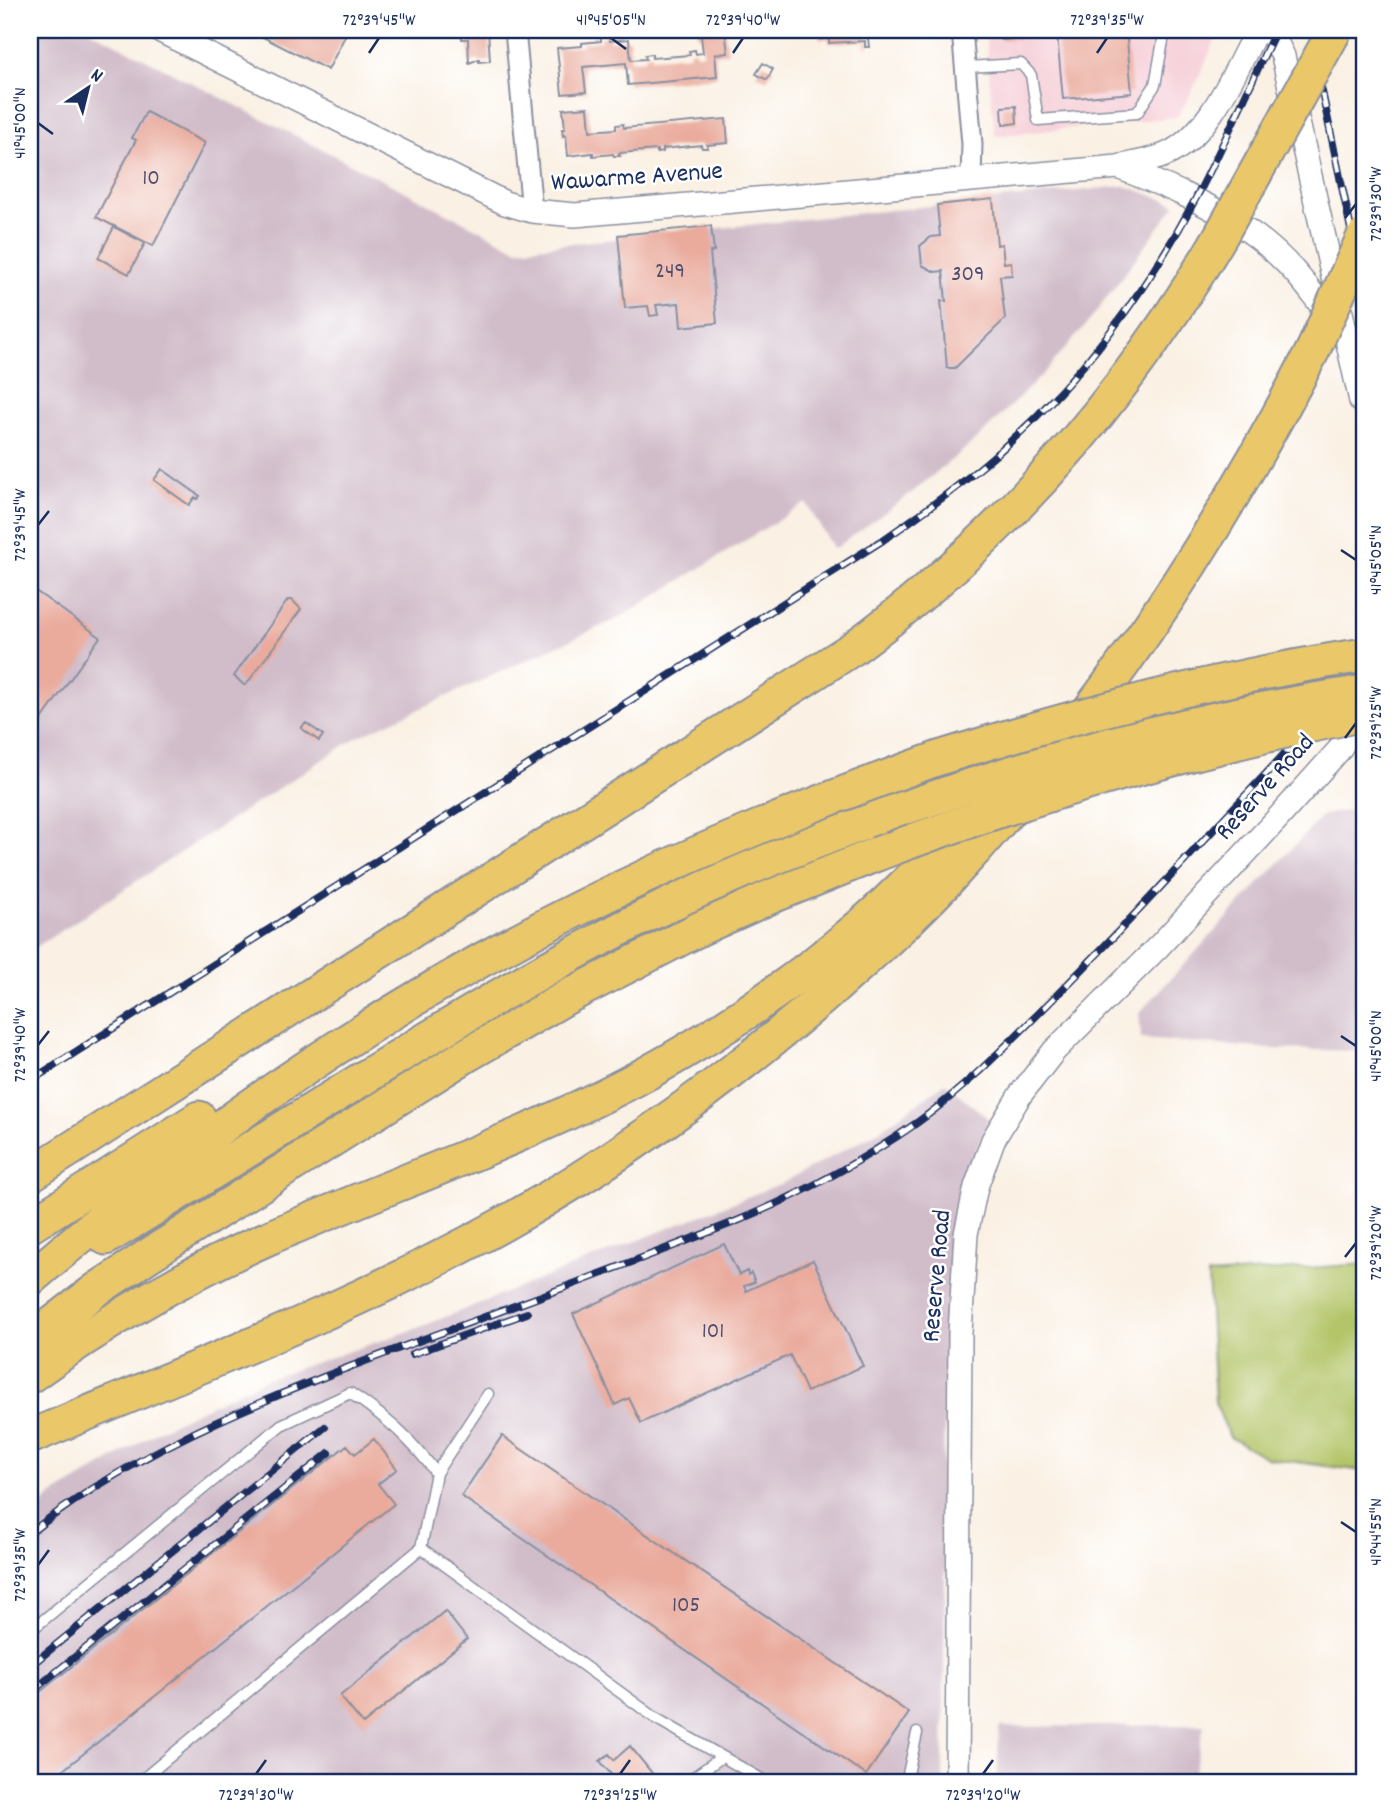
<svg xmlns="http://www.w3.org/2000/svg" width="1394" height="1813" font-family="Dekko,sans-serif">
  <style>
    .built { fill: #f6cfd8 }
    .industrial { fill: #d1bdca }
    .green { fill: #b4c467; stroke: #687a62; stroke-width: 2 }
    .building { fill: #eaab9d }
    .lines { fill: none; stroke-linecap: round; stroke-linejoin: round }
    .service-casing { stroke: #8a90a0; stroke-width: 13 }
    .minor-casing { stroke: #8a90a0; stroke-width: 23 }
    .tertiary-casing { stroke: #8a90a0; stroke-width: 26 }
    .motorway-casing { stroke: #8a90a0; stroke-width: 37 }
    .service { stroke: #fff; stroke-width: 10 }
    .minor { stroke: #fff; stroke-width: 19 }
    .tertiary { stroke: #fff; stroke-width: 23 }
    .motorway { stroke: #eac769; stroke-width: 33 }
    .rail-casing { stroke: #1b2f5e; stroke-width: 8 }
    .rail { stroke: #fff; stroke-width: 5; stroke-dasharray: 16; stroke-linecap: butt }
    .motorway-bridge-casing { stroke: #8a90a0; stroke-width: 37; stroke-linecap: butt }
    .motorway-bridge { stroke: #eac769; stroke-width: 33 }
    .ticks { fill: none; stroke: #1b2f5e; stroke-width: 2.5 }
    .labels { text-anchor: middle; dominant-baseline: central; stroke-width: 5; stroke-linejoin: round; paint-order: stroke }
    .number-label { font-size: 23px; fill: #4f4e6e }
    .street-label { font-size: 26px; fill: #1b2f5e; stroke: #fff }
    .neatline { fill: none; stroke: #1b2f5e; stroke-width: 2.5 }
    .ticks-label { font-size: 18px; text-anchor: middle; fill: #1b2f5e }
  </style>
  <rect width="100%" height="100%" fill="#fff"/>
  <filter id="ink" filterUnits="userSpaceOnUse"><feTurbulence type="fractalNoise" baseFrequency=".0143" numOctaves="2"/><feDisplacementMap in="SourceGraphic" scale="14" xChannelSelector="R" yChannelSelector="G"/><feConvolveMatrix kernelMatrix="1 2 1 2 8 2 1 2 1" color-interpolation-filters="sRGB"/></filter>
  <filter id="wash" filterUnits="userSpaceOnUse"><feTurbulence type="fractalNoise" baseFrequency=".00686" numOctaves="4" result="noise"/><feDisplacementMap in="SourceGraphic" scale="28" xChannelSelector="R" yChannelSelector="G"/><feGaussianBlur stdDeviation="1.57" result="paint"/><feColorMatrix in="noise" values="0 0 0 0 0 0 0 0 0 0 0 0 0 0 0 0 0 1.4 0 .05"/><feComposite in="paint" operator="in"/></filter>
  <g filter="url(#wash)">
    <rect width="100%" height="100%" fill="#faf0e3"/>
    <!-- built -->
    <path class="built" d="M985,30H1220L1189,98L1177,117L995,136Z"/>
    <!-- industrial -->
    <path class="industrial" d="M30,30H89L517,249L1125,186L1176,204L1091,319L1042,375L978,438L909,495L834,549L806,503L619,618L357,737L30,951Z
      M1364,808V1051L1272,1049L1141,1039L1139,1013L1323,815Z
      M945,1083L990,1120L969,1164L953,1212L942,1483L945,1557L943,1783H30V1516L52,1496L165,1427L263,1380L410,1331L785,1182L879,1131Z
      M1204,1725L1192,1783H997L999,1727Z"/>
    <!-- green -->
    <path class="green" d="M1364,1264V1471L1267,1458L1230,1437L1215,1403L1208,1275Z"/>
    <g id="blocks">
      <!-- building -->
      <path class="building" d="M249,30H348L328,70Z
        M461,30H488L490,61L479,62V59L469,63L468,39H462Z
        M697,30H725L728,53L715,54L717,77L628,85L626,63L583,67L586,92L562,94L557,48L582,46V43L601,41V37L609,36L610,41L629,39L631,60L646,59L645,55L652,54V58L690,55L689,51L695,50L696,54L703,53L701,36H698Z
        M819,30H867L869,47H865V41L829,43V38L820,39Z
        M1000,30H1126L1132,93L1063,99L1057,35L1001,40Z
        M763,63L773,69L767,80L756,74Z
        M1016,106L1017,123L1003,125L1002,107Z
        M588,107L590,131L616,129V125L623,124L624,128L726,119L728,143L707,145L708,148H702L701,145L663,149V152L657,153V150L619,153L620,156H614L613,154L593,156V153L568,156L566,135L563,136L562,129H565L563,109Z
        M146,112L205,143L153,246L96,217L136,140L132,138Z
        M993,199L997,245L1002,244L1004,263L1011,262L1012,275L1000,276L1005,319L955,368H947L941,301H946L943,271L935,272L922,265L920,246L931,237L940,236L937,205Z
        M711,226L714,251L710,252L717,323L681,327L679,303L656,305L658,315L650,316L648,306L625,308L618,235Z
        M114,227L145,243L129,274L98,258Z
        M162,469L200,496L197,499L195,497L189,505L154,480Z
        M30,587L100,637L30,736Z
        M288,600H292L301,609L246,685H244L234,676Z
        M306,723L323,735L319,741L301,728Z
        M724,1244L739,1275L747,1271L748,1275L751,1273L755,1282L744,1286L746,1291L813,1260L863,1366L807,1392L790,1355L641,1423L629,1398L615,1405L573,1314Z
        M502,1436L909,1713L866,1775L461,1496Z
        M374,1439L397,1469L378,1484L394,1504L47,1783H30V1700L347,1445L355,1454Z
        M445,1611L467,1639L363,1724L340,1696Z
        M630,1746L656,1778L653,1780L647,1783H618L600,1761L609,1754L614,1760Z"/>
    </g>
  </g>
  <g filter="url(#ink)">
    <use href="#blocks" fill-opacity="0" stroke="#8a90a0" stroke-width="2"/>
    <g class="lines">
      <defs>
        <path id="service" d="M966,67L1021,64L1031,75L1038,120L1137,113L1155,85L1165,30
          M436,1473L488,1394
          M421,1548L657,1719L768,1783
          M30,1631L281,1425L350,1393C384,1415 412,1440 436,1473L421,1548L138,1783
          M685,1783L722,1757
          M906,1783L917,1733"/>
        <path id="minor" d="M515,30L532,211
          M962,30L972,144L971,178"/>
        <path id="tertiary" d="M159,30L505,203L532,211L575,215L1118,167C1133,163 1151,161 1165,155C1210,136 1235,70 1257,30
          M1270,30L1283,56L1361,401
          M1118,167C1212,204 1279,233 1333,324
          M957,1783L960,1333L966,1234L976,1187L993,1140L1020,1095L1054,1051L1159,946L1278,818L1339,750L1364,708"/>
        <path id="motorway" d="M30,1175L852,649C1004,538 1127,396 1221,235
          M30,1226L199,1118
          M106,1238C189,1187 271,1136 354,1084C454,1022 555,960 662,908C741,869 824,838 907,807
          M30,1279C197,1135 380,1008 578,909C695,850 816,802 939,758
          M30,1341L96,1290L149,1255L465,1056L567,997L701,928L770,897L877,854
          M30,1376C104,1323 183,1276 266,1239C394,1183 526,1139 649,1072C723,1031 795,982 860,926C899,893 938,847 980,818
          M30,1437C190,1370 353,1308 505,1223C623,1157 734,1075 836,986C873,953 910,920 944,884C1092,726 1214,542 1313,350"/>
      </defs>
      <!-- service casing -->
      <use href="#service" class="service-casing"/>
      <!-- minor casing -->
      <use href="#minor" class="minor-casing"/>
      <!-- tertiary casing -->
      <use href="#tertiary" class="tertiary-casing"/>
      <!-- motorway casing -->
      <use href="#motorway" class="motorway-casing"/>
      <!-- service -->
      <use href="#service" class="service"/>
      <!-- minor -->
      <use href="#minor" class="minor"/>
      <!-- tertiary -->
      <use href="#tertiary" class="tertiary"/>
      <!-- motorway -->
      <use href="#motorway" class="motorway"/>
      <defs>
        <path id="rail" d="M1314,30L1317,68L1364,291
          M30,1081L883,540C924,512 964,483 1001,450C1080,380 1147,291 1196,198C1225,143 1249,86 1276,30
          M412,1354L527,1313
          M30,1533C146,1442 287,1390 424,1339C529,1301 634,1262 737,1221C802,1194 861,1162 918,1122C965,1088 1006,1046 1047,1005C1104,948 1159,889 1214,829C1267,771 1332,713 1364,639
          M30,1666L325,1427
          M30,1693L329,1453"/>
      </defs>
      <!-- rail casing -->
      <use href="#rail" class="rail-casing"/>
      <!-- rail -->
      <use href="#rail" class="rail"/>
      <defs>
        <path id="motorway-bridge" d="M1221,235L1335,30
          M1313,350L1364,236
          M939,758C1078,714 1220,677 1364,655
          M907,807C1055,755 1209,715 1364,692
          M877,854C1035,794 1198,748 1364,714"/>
      </defs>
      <!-- motorway-bridge casing -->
      <use href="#motorway-bridge" class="motorway-bridge-casing"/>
      <!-- motorway-bridge -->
      <use href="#motorway-bridge" class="motorway-bridge"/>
    </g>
  </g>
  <!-- ticks -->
  <path class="ticks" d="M611,38L626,49M369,53L379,38M733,53L743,38M1097,53L1107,38M38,123L53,134M1345,218L1356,204M38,525L49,511M1341,550L1356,560M1345,738L1356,723M1341,1036L1356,1046M38,1045L49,1031M1345,1257L1356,1243M1341,1522L1356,1532M38,1565L49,1550M256,1774L266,1760M620,1774L630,1760M983,1774L993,1760"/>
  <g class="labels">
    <!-- number labels -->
    <g class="number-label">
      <text x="151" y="179">10</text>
      <text x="670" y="272">249</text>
      <text x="968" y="275">309</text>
      <text x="713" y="1332">101</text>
      <text x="686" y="1606">105</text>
    </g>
    <!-- street labels -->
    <g class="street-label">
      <text transform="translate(637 178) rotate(-4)">Wawarme Avenue</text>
      <text transform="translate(1266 788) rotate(-48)">Reserve Road</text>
      <text transform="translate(938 1276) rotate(-85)">Reserve Road</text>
    </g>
  </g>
  <!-- margin -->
  <rect width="1394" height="1813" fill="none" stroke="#fff" stroke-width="77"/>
  <!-- north arrow -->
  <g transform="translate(88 88) rotate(35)" stroke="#ffffff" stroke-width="5" paint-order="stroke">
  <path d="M0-5L12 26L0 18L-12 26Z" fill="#1b2f5e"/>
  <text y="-10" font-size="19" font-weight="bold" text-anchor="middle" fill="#1b2f5e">N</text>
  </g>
  <rect x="38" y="38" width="1318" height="1736" class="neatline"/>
  <g class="ticks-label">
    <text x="379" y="25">72°39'45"W</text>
    <text x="611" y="25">41°45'05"N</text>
    <text x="743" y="25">72°39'40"W</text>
    <text x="1107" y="25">72°39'35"W</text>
    <text transform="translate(19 123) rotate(-90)" y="6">41°45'00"N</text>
    <text transform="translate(1375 204) rotate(-90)" y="6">72°39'30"W</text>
    <text transform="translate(19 525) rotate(-90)" y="6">72°39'45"W</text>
    <text transform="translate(1375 560) rotate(-90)" y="6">41°45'05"N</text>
    <text transform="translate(1375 723) rotate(-90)" y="6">72°39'25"W</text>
    <text transform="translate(19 1045) rotate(-90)" y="6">72°39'40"W</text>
    <text transform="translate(1375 1046) rotate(-90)" y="6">41°45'00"N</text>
    <text transform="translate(1375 1243) rotate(-90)" y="6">72°39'20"W</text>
    <text transform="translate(1375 1532) rotate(-90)" y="6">41°44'55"N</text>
    <text transform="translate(19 1565) rotate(-90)" y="6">72°39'35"W</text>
    <text x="256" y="1800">72°39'30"W</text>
    <text x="620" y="1800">72°39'25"W</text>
    <text x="983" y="1800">72°39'20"W</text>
  </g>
</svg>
